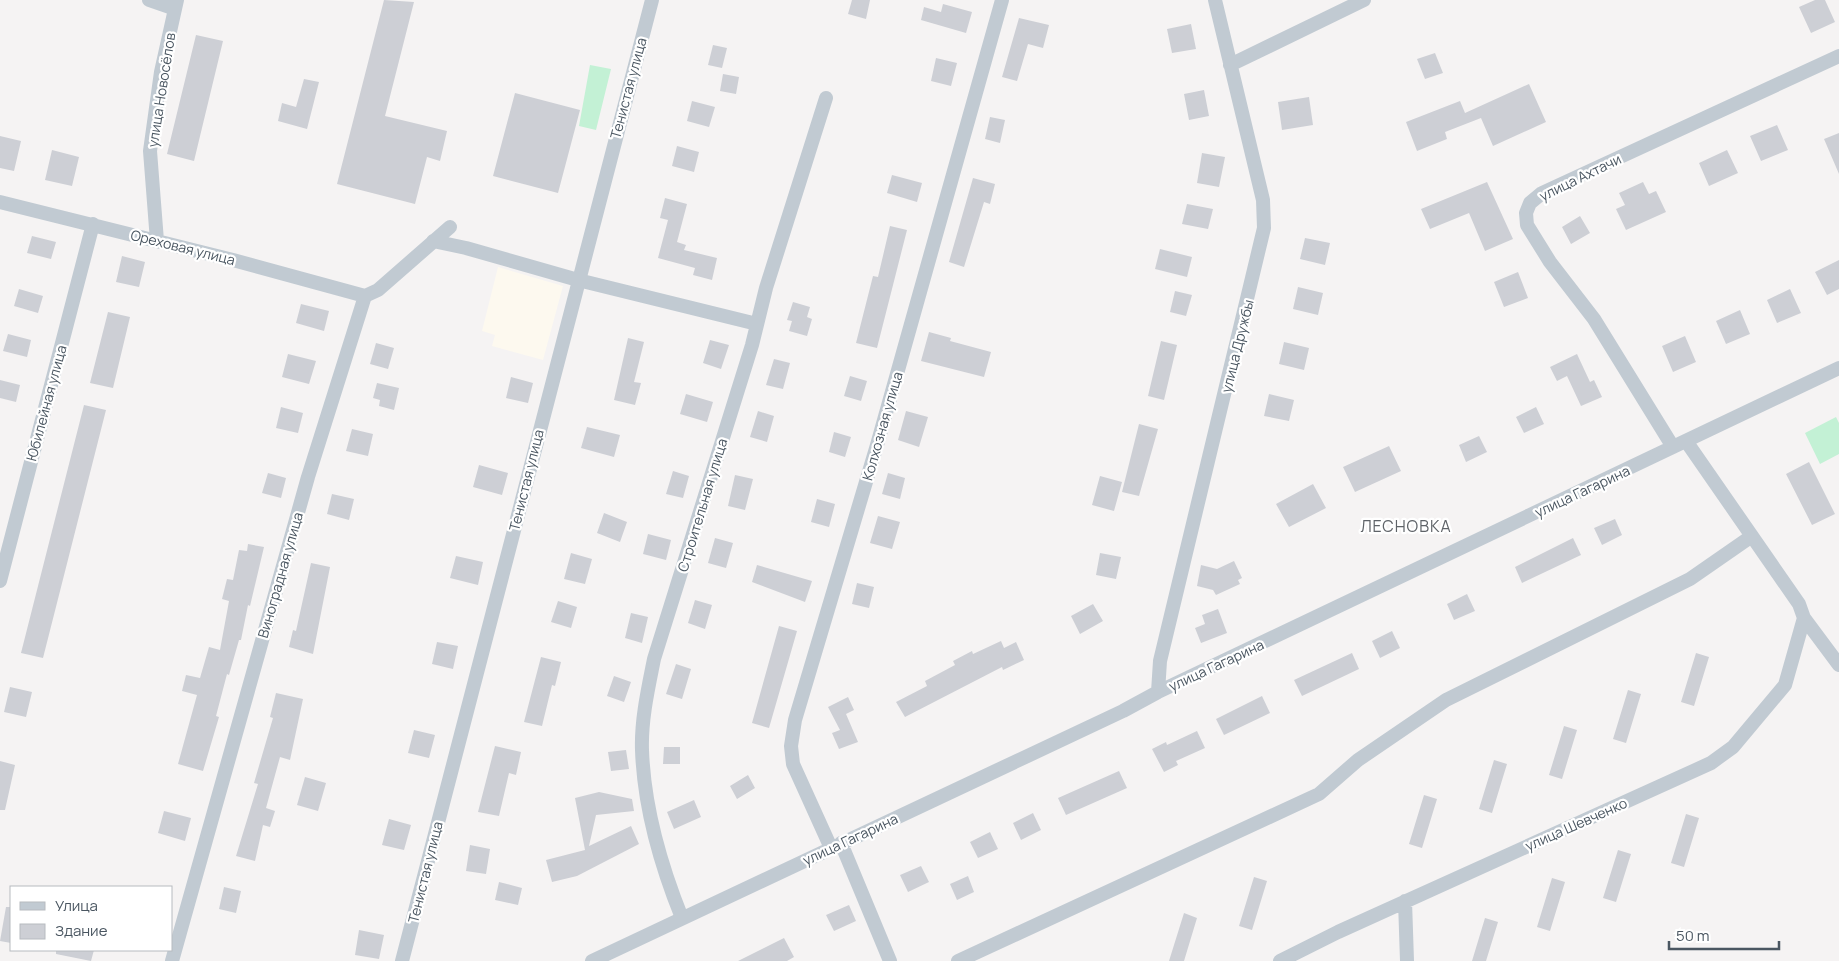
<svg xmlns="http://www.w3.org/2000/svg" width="1839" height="961" font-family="Manrope,sans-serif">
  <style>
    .commercial { fill: #fdf9ef }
    .green { fill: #c3f1d5 }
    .building { fill: #cdcfd5 }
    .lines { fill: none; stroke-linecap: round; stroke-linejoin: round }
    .minor { stroke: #c1cad2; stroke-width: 14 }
    .labels { text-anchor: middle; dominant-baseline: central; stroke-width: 4.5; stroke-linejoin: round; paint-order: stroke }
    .street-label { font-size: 14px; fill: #4a5661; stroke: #fff }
    .quarter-label { font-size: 16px; letter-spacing: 1px; fill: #5f6368; stroke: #fff }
  </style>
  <rect width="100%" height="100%" fill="#f5f3f3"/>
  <!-- commercial -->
  <path class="commercial" d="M498,267L563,286L543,360L492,346L495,335L482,331Z"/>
  <!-- green -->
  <path class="green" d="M590,65L611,69L596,130L579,126Z
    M1836,417L1839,423V454L1820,464L1805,433Z"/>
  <!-- building -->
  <path class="building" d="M384,0L414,2L385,116L447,131L440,161L427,157L415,204L337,184Z
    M852,0H870L866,19L848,14Z
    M1815,0H1825L1835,22L1811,33L1799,7Z
    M943,4L972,12L966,33L921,20L924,7L941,12Z
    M1019,18L1049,25L1043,48L1028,44L1017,81L1002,77Z
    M1191,24L1196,49L1172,53L1167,29Z
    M196,35L223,41L194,161L167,154Z
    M713,45L727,48L722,68L708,65Z
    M1435,53L1443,73L1425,79L1417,59Z
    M936,58L957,63L951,86L931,81Z
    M723,74L739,77L736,94L720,91Z
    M304,79L319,82L307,129L278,121L282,103L296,107Z
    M1529,84L1546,122L1493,146L1481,118L1445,132L1447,139L1417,151L1406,122L1460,101L1465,113Z
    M1204,90L1209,116L1189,120L1184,94Z
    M515,93L580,110L558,193L493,176Z
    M1309,97L1313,125L1282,130L1278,102Z
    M692,101L715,107L709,127L687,121Z
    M990,117L1005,120L1000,143L985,139Z
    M1777,125L1788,150L1761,161L1750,136Z
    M1839,133V174L1824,139Z
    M0,136L21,141L14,171L0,168Z
    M677,146L699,152L694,172L672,166Z
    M52,150L79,157L72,186L45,180Z
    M1727,150L1738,173L1709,186L1699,163Z
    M1202,153L1225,157L1219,187L1197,183Z
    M892,175L922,183L917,202L887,193Z
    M973,178L995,184L990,204L984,202L964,267L949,262Z
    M1487,182L1513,239L1485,251L1469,213L1430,229L1421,209Z
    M1643,182L1649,194L1656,191L1666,212L1626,230L1616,209L1625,205L1619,193Z
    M665,198L687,204L677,242L686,245L684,250L717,258L712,280L693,275L695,268L658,258L668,220L660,218Z
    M1187,204L1213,209L1208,229L1182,224Z
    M1580,216L1590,233L1571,244L1562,227Z
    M890,226L907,230L877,348L856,343L873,276L878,277Z
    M32,236L56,242L51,259L27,253Z
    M1305,238L1330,243L1325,265L1300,259Z
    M1160,249L1192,257L1187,277L1155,269Z
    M122,256L145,262L139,287L116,282Z
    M1839,260V289L1827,295L1815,272Z
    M1518,272L1528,298L1504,307L1494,282Z
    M1298,287L1323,293L1318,315L1293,309Z
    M19,289L43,296L38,313L14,306Z
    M1790,289L1801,313L1777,323L1767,300Z
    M1175,291L1192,295L1186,316L1170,312Z
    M793,302L810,307L807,317L812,319L807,336L789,331L792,321L787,320Z
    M301,304L329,311L324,331L296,323Z
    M1740,310L1750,334L1726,344L1716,321Z
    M108,312L130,317L113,388L90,383Z
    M929,332L951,338L950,341L991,352L984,377L921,361Z
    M8,334L31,340L27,357L3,351Z
    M1685,336L1696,362L1673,372L1662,346Z
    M628,338L644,342L634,382L641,383L635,405L614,400Z
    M710,340L729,345L721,369L703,363Z
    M1161,341L1177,345L1164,400L1148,396Z
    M1284,342L1309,348L1304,370L1279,364Z
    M376,343L394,348L388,369L370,364Z
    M288,354L316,361L309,384L282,377Z
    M1577,354L1590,382L1594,380L1602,397L1581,406L1567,376L1557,381L1550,367Z
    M774,359L790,363L783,389L766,385Z
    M850,376L867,381L861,401L844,396Z
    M511,377L533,383L528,403L506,398Z
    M0,380L20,385L16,402L0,398Z
    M377,383L399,388L394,410L379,406L380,400L373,398Z
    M686,394L713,402L707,422L680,414Z
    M1269,394L1294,400L1289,421L1264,416Z
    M84,405L106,410L43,658L21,653Z
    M281,407L303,413L298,433L276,428Z
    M1536,407L1544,424L1524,433L1516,417Z
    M758,411L774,416L767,442L750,437Z
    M906,411L928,417L919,447L898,440Z
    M1139,424L1158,429L1139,496L1122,492Z
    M587,427L620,435L614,457L581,448Z
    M352,429L373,434L368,456L346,451Z
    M834,432L851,437L845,457L829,452Z
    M1479,436L1487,452L1466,462L1459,445Z
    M1389,446L1401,471L1355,492L1343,467Z
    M1809,462L1835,514L1812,525L1786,474Z
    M479,465L508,473L502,495L473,487Z
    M673,471L689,476L683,498L666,494Z
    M268,473L286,478L281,498L262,493Z
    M888,473L905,478L900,499L882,494Z
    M735,475L753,479L745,510L728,506Z
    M1100,476L1122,482L1114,511L1092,505Z
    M1313,484L1326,508L1289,527L1276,504Z
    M332,494L354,499L349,520L327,514Z
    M817,499L835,504L829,527L811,522Z
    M604,513L627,522L620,542L597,533Z
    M878,516L900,522L892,549L870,543Z
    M1615,519L1622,535L1602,545L1594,528Z
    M648,534L671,540L666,560L643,554Z
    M715,538L733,543L726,568L708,563Z
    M1573,538L1581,555L1522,583L1515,567Z
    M248,544L264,547L250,606L248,605L241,640H239L229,675L227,674L216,716L219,717L203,771L178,764L197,695L182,691L186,675L200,678L209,647L220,650L229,601L222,599L227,579L233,580L239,550L247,551Z
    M571,553L592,559L585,584L564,579Z
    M1100,553L1121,557L1116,579L1096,575Z
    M456,556L483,562L478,585L450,578Z
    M1234,561L1242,578L1238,580L1240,584L1216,595L1213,590L1197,586L1201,565L1217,569Z
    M311,563L330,567L313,654L289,647L293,630L296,631Z
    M757,565L812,581L805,602L752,582Z
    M857,583L874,587L869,608L852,604Z
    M1467,594L1475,611L1454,620L1447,604Z
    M695,600L712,605L705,629L688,623Z
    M558,601L577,607L571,628L551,622Z
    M1093,604L1103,621L1080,634L1071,616Z
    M1218,609L1227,633L1201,643L1195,628L1205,624L1202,615Z
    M631,613L648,617L642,643L625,638Z
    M779,626L797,631L769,728L752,723Z
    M1392,631L1400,648L1380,658L1372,641Z
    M1001,641L1004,648L1016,642L1024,660L1003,670L1002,667L905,717L896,702L927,686L925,681L955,665L953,661L972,651L973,654Z
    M437,642L458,646L453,669L432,664Z
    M1352,653L1359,669L1302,696L1294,680Z
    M1696,653L1709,657L1694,706L1681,702Z
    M541,657L561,662L555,686L552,685L542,726L524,722Z
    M676,664L691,669L682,699L666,694Z
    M614,676L631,682L624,702L607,696Z
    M10,687L32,692L26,717L4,712Z
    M1628,690L1641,694L1626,743L1613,739Z
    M276,693L303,699L290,760L280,757L266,808L275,811L270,827L263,825L255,861L236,856L258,784L254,783L273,718L270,717Z
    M1262,696L1270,713L1224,735L1216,719Z
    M848,697L854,710L846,714L858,742L839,749L832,733L840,730L828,707Z
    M1564,726L1577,730L1562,779L1549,775Z
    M414,730L435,735L429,758L408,753Z
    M1197,731L1205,748L1176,761L1178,765L1164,772L1152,749L1166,742L1167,745Z
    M495,746L521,752L516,775L509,773L499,816L478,812Z
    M664,747H680V764H663Z
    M626,750L629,769L611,771L608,752Z
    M1494,760L1507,764L1492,813L1479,809Z
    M0,761L15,765L5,810H0Z
    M1119,771L1127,788L1066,815L1058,798Z
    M748,775L755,788L737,799L730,786Z
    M305,777L326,783L318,811L297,805Z
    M599,792L632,799L634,811L596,815L589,846L631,826L639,844L577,876L552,882L546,860L585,850L575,798Z
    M1424,795L1437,799L1422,848L1409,844Z
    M694,800L701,817L674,829L667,812Z
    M164,811L191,818L185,841L158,833Z
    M1033,813L1041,830L1021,840L1013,823Z
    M1686,814L1699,818L1684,867L1671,863Z
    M389,819L411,825L404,850L382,845Z
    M990,832L998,849L978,858L970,842Z
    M470,845L490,849L486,874L466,871Z
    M1618,850L1631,854L1616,902L1603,898Z
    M921,866L929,882L908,892L900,875Z
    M968,876L974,892L957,900L950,884Z
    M1254,877L1267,881L1252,930L1239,926Z
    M1552,878L1565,882L1550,931L1537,927Z
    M499,882L522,888L518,905L495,900Z
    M224,887L241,891L236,913L219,909Z
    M849,905L856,921L834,931L826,915Z
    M6,907H11V943L0,941Z
    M1184,913L1197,918L1184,961H1169Z
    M1485,918L1498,922L1486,961H1472Z
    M359,930L384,935L379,959L355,955Z
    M784,938L794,957L787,961H738Z
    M56,950H94L91,961L56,954Z"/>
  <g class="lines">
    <!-- minor -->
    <path class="minor" d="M149,0L175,9
      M1230,65L1364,0
      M0,202L233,260L365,296
      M157,241L150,151L161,72L177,0
      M433,241L466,248L578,280L757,324
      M1686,441L1799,604L1804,618L1839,665
      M1673,447L1594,319L1550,262L1527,225L1526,213L1530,203L1542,193L1839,56
      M0,581L93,224
      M1158,692L1160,661L1264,228L1263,200L1215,0
      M841,843L890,961
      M831,848L793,764L791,746L795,720L877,445L1002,0
      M1405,901L1407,961
      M682,918C661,866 644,807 642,750C641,720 648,689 654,659L752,345L766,288L826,98
      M172,961L308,477L365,296L378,290L450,227
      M402,961L652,0
      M592,961L1123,711L1158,692L1839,368
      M958,961L1319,794L1358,760L1446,700L1690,579L1752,536
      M1280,961L1338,932L1711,763L1733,747L1785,685L1804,618"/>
  </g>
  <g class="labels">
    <!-- street labels -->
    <g class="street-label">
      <text transform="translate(628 88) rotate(-75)">Тенистая улица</text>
      <text transform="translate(161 90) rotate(-81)">улица Новосёлов</text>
      <text transform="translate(1580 177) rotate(-26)">улица Ахтачи</text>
      <text transform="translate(183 247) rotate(14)">Ореховая улица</text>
      <text transform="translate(1237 346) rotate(-76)">улица Дружбы</text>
      <text transform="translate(46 403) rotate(-75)">Юбилейная улица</text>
      <text transform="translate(882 426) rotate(-74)">Колхозная улица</text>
      <text transform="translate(526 480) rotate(-76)">Тенистая улица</text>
      <text transform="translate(1582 491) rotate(-25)">улица Гагарина</text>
      <text transform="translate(702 505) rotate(-73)">Строительная улица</text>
      <text transform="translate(280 575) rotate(-74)">Виноградная улица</text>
      <text transform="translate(1216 665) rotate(-25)">улица Гагарина</text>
      <text transform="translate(1576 824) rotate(-24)">улица Шевченко</text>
      <text transform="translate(850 839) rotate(-25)">улица Гагарина</text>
      <text transform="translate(425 872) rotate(-76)">Тенистая улица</text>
    </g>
    <!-- quarter labels -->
    <g class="quarter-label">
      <text x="1406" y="526">ЛЕСНОВКА</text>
    </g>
  </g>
  <!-- legend -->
  <rect x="10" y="886" width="162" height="65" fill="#ffffff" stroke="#b7bbc0"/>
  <rect x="20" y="902" width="25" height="8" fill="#c1cad2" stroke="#b7bbc0"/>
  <text x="55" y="911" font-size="15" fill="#4a5661">Улица</text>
  <rect x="20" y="924" width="25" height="15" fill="#cdcfd5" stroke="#b7bbc0"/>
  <text x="55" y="936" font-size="15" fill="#4a5661">Здание</text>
  <!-- scale -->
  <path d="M1669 941v8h110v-8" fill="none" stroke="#4a5661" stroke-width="2.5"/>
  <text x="1676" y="941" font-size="15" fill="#4a5661" stroke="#ffffff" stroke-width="4" paint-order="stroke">50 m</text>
</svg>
